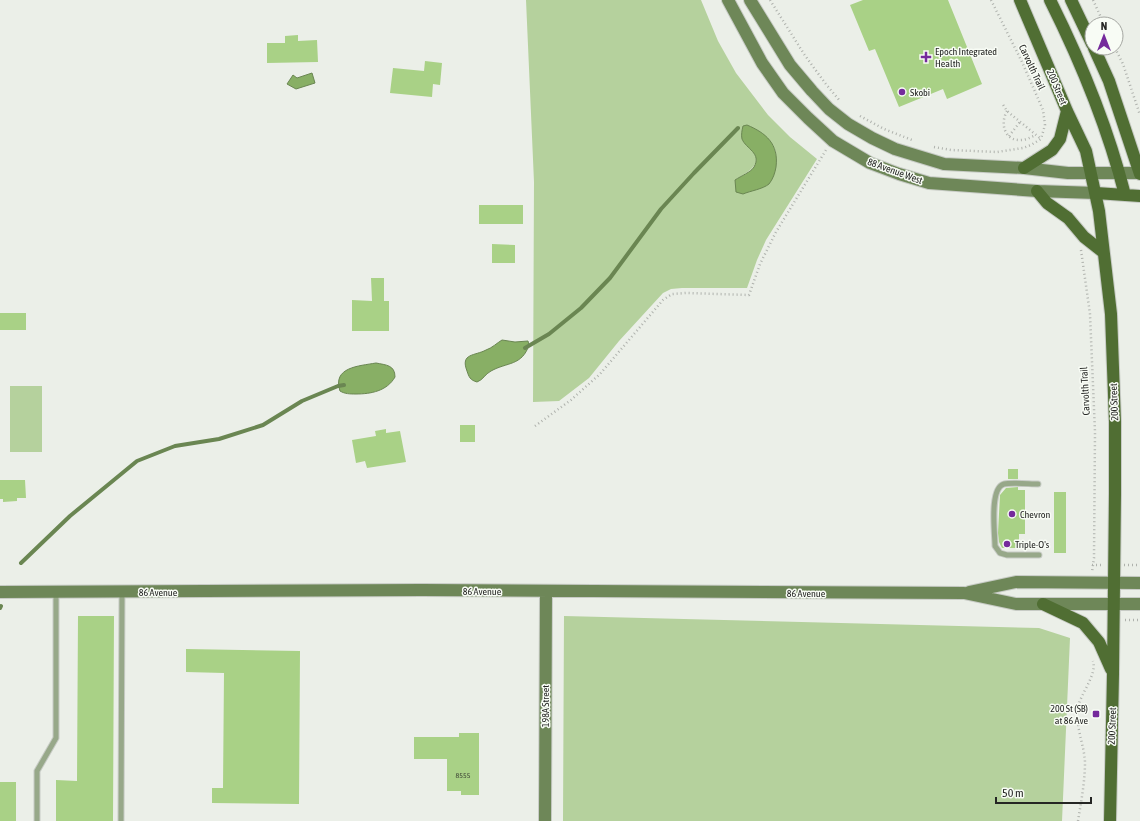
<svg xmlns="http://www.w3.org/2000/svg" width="1140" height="821" font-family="'Asap Condensed',sans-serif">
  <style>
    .green { fill: #b5d19d; fill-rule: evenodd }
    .water { fill: #88af65; stroke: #6a8652 }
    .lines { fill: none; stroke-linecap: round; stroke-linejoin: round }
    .stream { stroke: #6a8652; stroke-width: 4 }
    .building { fill: #a9d186 }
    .lane-casing { stroke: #c7cbc5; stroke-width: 7 }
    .secondary-casing { stroke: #c7cbc5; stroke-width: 14 }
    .primary-casing { stroke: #c7cbc5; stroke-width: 14 }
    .path { stroke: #afb2ad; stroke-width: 2.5; stroke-dasharray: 1 3; stroke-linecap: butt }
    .lane { stroke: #97a889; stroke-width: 5 }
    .secondary { stroke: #6e8758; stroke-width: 12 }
    .primary { stroke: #506e33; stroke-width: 12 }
    .poi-dot { fill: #752a9c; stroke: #f8fcf5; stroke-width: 1.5 }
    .labels { text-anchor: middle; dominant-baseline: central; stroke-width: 3; stroke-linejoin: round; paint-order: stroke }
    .number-label { font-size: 8px; fill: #46513c }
    .poi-label { font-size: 10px; fill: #252624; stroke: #f8fcf5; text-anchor: start }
    .street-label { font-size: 10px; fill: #252624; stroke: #f8fcf5 }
  </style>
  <rect width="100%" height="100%" fill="#ebefe8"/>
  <!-- green -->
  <path class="green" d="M526,0H701L718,41L736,73L768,115L790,137L817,159L766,240L757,260L747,288H682L671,289L663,293L619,341L589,378L559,401L533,402L534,182ZM742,139L773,145L776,152V163L735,180C744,174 761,167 755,154C752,149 746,143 742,139Z
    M10,386H42V452H10Z
    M564,616L1039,628L1070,638L1062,821H563Z"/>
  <!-- water -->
  <path class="water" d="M312,73L315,83L296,89L287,84L293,75L297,78Z
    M747,125C766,133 779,144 776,167C775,173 773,179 769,184C763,189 750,191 743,194L736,192L735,180C741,176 751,172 754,167C762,153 746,149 742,139C741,135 742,130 743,126Z
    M502,340L515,342L528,341L529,345C522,366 507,362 491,371C485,374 483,380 477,382C470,380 469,377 467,371C460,353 475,356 486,350C492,348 497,343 502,340Z
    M376,363C386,365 395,365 395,377C387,391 371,394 356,394C350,394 345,394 340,391C332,367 359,366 376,363Z"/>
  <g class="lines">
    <!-- stream -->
    <path class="stream" d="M525,348L549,334L581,308L610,278L661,209L694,173L738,128
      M21,563L70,516L137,461L175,446L219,439L263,425L302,401L338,386L344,385
      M0,608L1,606"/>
  </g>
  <!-- building -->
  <path class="building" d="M863,0H948L982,84L947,99L943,89L899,107L875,49L869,51L850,5Z
    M298,35V41L317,40L318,62L267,63V43H285V36Z
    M425,61L442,63L440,85L433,84L432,97L390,93L393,68L424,71Z
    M479,205H523V224H479Z
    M492,244L515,245V263H492Z
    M371,278H384V301H389V331H352V300L372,301Z
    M0,313H26V330H0Z
    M460,425H475V442H460Z
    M386,429V433L400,431L406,462L367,468L365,461L356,463L352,440L376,436L375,431Z
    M1008,469H1018V479H1008Z
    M0,480H25L26,498H17V501L3,502V499H0Z
    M1018,487V490H1025V534H1019V548H1002L999,542L998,533L1000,495L1006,488Z
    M1054,492H1066V553H1054Z
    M78,616H114L113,821H56V780L77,781Z
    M186,649L300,651L299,804L212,803V788H223L224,673L186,672Z
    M459,733H479V795H461V791H447V759H414V737H459Z
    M0,782H16V821H0Z"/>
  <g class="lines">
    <defs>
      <path id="lane" d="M1038,484C1030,484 1011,482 1004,484C989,488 995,534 995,546L1000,553L1007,555H1039
        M37,821V771L56,738V592
        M121,821L122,592"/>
      <path id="secondary" d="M728,0L762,63L783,93L808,118L833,141L870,163L899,174L929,183L1037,191L1096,193
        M750,0L790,65L812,91L829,109L848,124L872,138L895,149L944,164L1024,168L1068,173H1140
        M0,592L422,590L964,593L1016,604H1140
        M969,592L1016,582L1140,583
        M545,821L546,591"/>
      <path id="primary" d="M1020,0L1067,111L1086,151L1099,211L1111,314L1115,422V494L1113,674L1110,821
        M1050,0C1081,62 1108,128 1125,195
        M1071,0L1092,44
        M1094,48L1109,81L1140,174
        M1024,168L1052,150L1060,139L1067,111
        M1037,191L1047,203L1068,218L1084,237L1103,252
        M1096,193L1140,196
        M1043,604L1083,623L1099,642L1111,669"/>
    </defs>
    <!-- lane casing -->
    <use href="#lane" class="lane-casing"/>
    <!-- secondary casing -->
    <use href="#secondary" class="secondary-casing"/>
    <!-- primary casing -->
    <use href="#primary" class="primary-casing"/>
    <!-- path -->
    <path class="path" d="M770,0L804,54L825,83L840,101
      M991,0L1022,62L1043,110L1045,125L1041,139
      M1093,0L1104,24
      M1115,48L1123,64L1140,115
      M1007,111C1000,123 1004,141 1021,140C1026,140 1031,137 1036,135
      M860,116L884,129L912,140
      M1009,136L1020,122
      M934,147L951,150L997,152L1023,148L1031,145L1041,139L1007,111L1002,103
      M1081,250L1090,314L1095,432L1094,558L1092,572
      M535,426L571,400L600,374L663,300L672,294L686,293L749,295L760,264L776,232L826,150
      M1092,565H1103
      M1124,565H1140
      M1125,620H1140
      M1078,821C1081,802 1085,782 1085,762C1084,744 1075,726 1078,707C1081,693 1097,675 1093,661"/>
    <!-- lane -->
    <use href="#lane" class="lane"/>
    <!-- secondary -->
    <use href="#secondary" class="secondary"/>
    <!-- primary -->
    <use href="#primary" class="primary"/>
  </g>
  <!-- markers -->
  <g class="poi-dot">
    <path d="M924 51h4v4h4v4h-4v4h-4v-4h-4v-4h4z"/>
    <circle cx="902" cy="92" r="4"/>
    <circle cx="1012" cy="514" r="4"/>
    <circle cx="1007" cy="544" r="4"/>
    <rect x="1092" y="710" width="8" height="8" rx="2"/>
  </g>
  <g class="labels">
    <!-- number labels -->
    <g class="number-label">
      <text x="463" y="775">8555</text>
    </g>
    <!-- poi labels -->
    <g class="poi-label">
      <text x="935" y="51">Epoch Integrated<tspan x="935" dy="12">Health</tspan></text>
      <text x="910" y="92">Skobi</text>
      <text x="1020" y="514">Chevron</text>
      <text x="1015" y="544">Triple-O's</text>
      <text x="1088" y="708" text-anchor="end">200 St (SB)<tspan x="1088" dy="12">at 86 Ave</tspan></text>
    </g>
    <!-- street labels -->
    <g class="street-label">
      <text transform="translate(1032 67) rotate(65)">Carvolth Trail</text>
      <text transform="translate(1057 87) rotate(67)">200 Street</text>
      <text transform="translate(895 171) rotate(20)">88 Avenue West</text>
      <text transform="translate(1085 391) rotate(-93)">Carvolth Trail</text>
      <text transform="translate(1114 402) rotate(-92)">200 Street</text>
      <text x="482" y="591">86 Avenue</text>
      <text x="158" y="592">86 Avenue</text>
      <text x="806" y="593">86 Avenue</text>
      <text transform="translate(545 706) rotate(-90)">198A Street</text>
      <text transform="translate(1112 726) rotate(-88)">200 Street</text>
    </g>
  </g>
  <!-- north arrow -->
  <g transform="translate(1104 36)"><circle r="19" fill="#f8fcf5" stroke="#a4a6a1"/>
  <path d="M0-3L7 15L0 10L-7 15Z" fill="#752a9c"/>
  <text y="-6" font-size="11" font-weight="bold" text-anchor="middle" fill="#252624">N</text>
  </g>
  <!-- scale -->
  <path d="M996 797v6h95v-6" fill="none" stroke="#252624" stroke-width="2"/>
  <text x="1002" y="797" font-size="12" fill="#252624" stroke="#f8fcf5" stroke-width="3" paint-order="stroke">50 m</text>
</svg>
